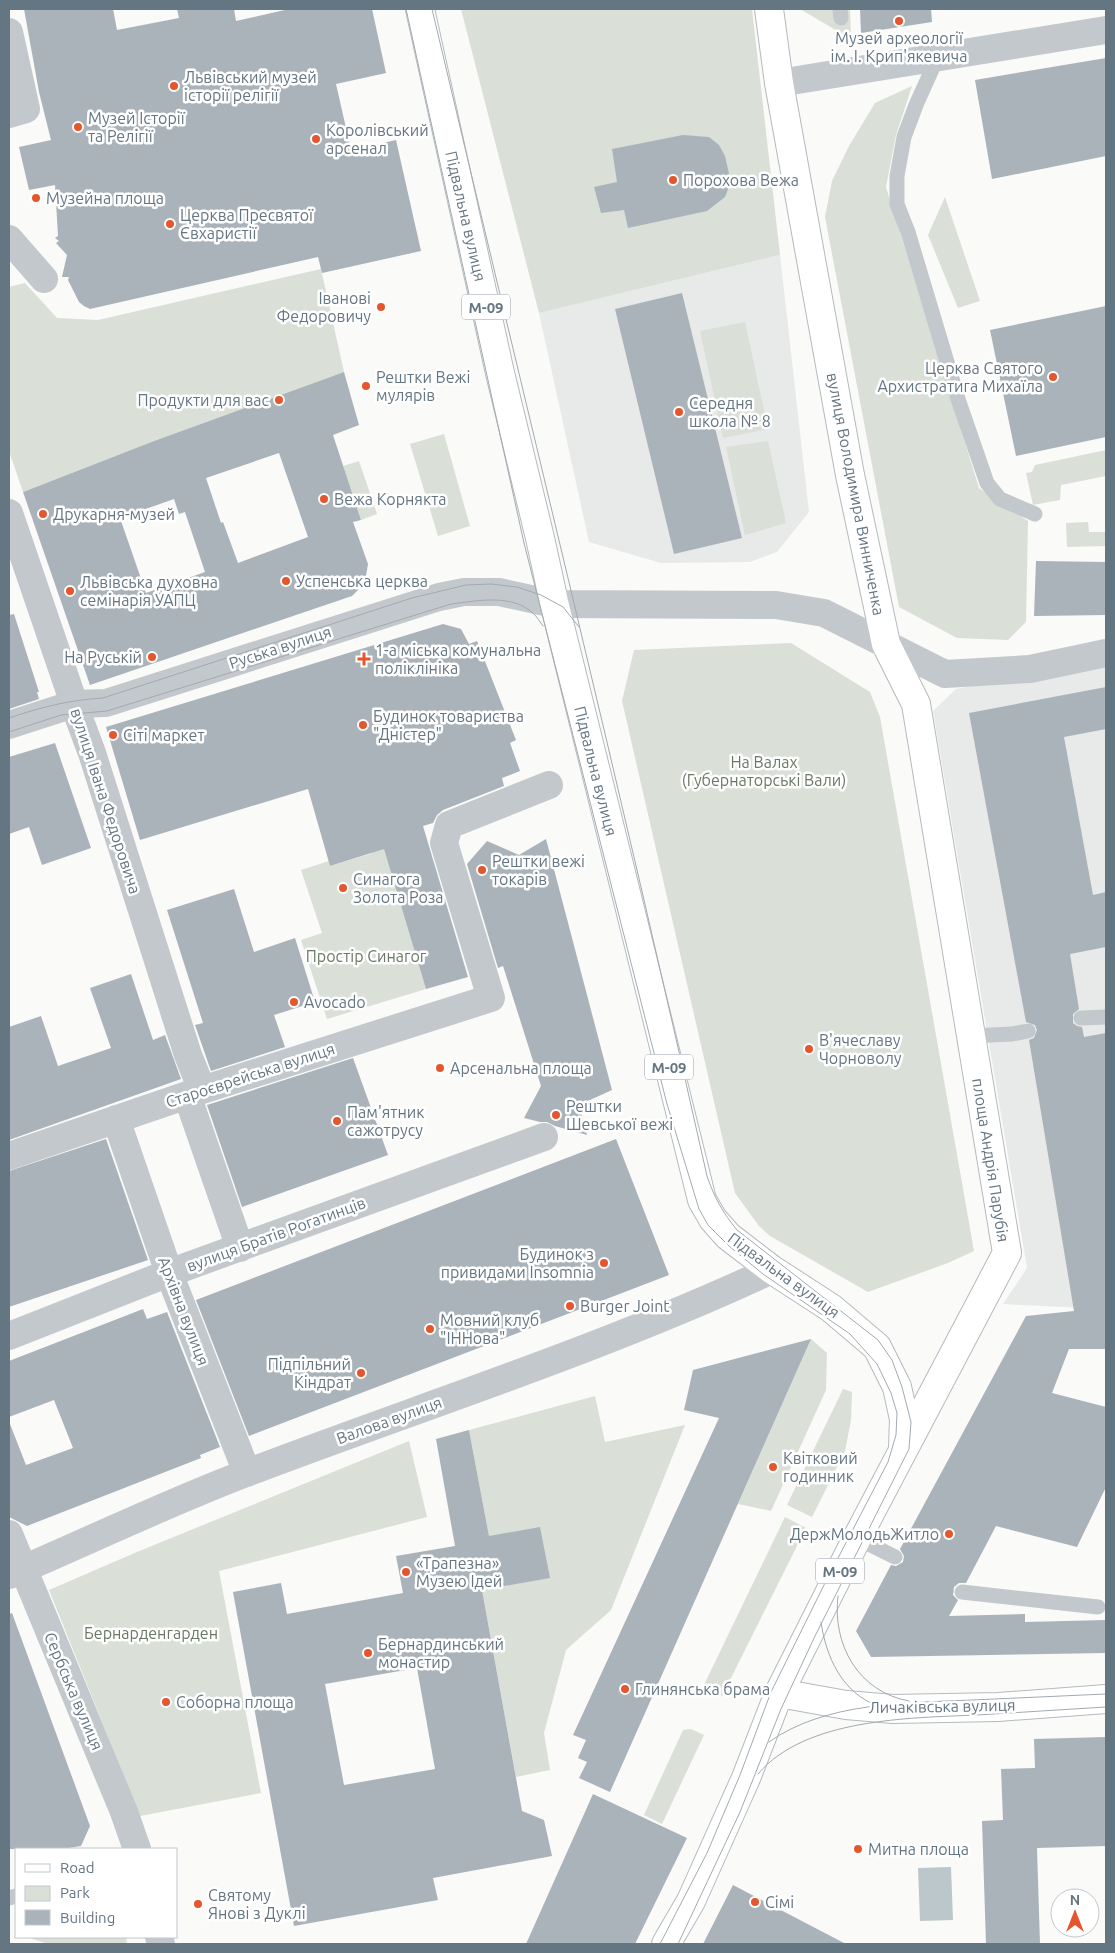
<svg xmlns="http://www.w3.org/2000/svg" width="1115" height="1953" font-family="Ubuntu,sans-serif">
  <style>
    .built { fill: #e8e9e9 }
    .green { fill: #dadfd7 }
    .water { fill: #bbc7cb }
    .building { fill: #aab3b9; fill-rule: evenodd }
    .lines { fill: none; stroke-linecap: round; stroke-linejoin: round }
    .primary-casing { stroke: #b5babe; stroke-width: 30 }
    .lane { stroke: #c3c8cc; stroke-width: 15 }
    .street { stroke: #c3c8cc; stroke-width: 28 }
    .primary { stroke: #fff; stroke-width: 28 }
    .tram { stroke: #a2aab0; stroke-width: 1 }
    .poi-dot { fill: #e4572e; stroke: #fff; stroke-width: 2 }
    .labels { text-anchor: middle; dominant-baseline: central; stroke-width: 5; stroke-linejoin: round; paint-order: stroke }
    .shield { fill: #fff; stroke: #939fa8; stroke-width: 1 }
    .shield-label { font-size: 15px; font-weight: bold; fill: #657683 }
    .poi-label { font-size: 16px; fill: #657683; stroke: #fff; text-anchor: start }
    .street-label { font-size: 16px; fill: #657683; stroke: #fff }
    .park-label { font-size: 16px; fill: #687a64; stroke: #fff }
  </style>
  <rect width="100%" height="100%" fill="#fafaf8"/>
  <!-- built -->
  <path class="built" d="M780,255L809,512L777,552L750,562L661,563L589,542L539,313Z
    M1106,659V1309L1003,1304L1027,1268L933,711L956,689Z"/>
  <!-- green -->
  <path class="green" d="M461,9H752L780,255L539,313Z
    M800,9H850L851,39Z
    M912,86L896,135L886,187L979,488L1028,521L1026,622L1008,640L957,638L899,607L825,217L832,181L849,146L875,103Z
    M945,197L980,301L958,308L928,235Z
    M321,269L344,372L154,441L23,492L9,451V287L25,283L57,318L98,320Z
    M745,322L768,429L723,438L700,331Z
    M444,434L470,526L438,536L410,444Z
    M768,441L786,523L745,535L726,447Z
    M1106,450V476L1061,485L1060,500L1033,505L1026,473L1032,472L1035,465Z
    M359,461L377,514L361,520L343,466Z
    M1088,522L1089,532H1106V546L1067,547L1066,523Z
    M791,643L870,692L880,717L974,1251L948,1263L868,1292L770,1236L759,1226L735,1193L622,701L634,650Z
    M383,845L426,989L327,1019L301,940L322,933L301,870L329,861L330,866L370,854Z
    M811,1339L827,1353L826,1390L771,1511L738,1504Z
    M843,1389L852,1392L851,1420L845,1451L812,1517L787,1505Z
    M595,1396L605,1442L685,1425L611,1610L566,1650L544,1733L550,1770L516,1777L482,1590L549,1578L489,1536L469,1430Z
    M409,1441L427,1517L219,1571L261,1793L140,1816L49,1590L137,1552Z
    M785,1517L806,1528L722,1696L707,1695L702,1689Z
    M691,1729L704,1735L662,1824L644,1815L683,1730Z
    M27,1937H126L127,1944H48Z"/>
  <!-- water -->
  <path class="water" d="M951,1867L953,1920L920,1921L918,1868Z"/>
  <!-- building -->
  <path class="building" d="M24,9H113L117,30L179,18L177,9H234L236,21L289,9H372L386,73L336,84L351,150L396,140L421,251L322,273L318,257L90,309L84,306L79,302L68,280L69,277H62L67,255L56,243L59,241L55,238L58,236L55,185L29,190L19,147L51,140L39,92Z
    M860,9H931L932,22L861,33Z
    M1106,58V156L992,179L975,80Z
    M683,135L709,137L719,145L725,156L730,178L729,187L725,197L707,211L628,228L624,210L601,213L594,187L617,182L612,149Z
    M682,293L742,538L674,554L615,309Z
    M1106,306V437L1016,456L990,330Z
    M344,372L359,425L333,435L361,520L353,522L368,564L366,576L362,586L352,596L90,685L23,492L154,441ZM279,453L308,537L238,563L223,522L221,523L206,478ZM174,499L179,514L185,512L205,572L146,593L120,518Z
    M1036,561L1106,562V615L1034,616Z
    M14,614L39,692H37L39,699L9,709V615Z
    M443,624L461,629L469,644L477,641L516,740L510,743L520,771L502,778L504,786L443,810L437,815L433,823L423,826L468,977L426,989L384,849L330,866L308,789L140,840L106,727Z
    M1106,687V729L1064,737L1093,895L1106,892V947L1070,954L1079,1009L1073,1014V1023L1077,1026L1082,1027L1084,1037L1106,1033V1349H1069L1052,1393L1106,1407V1487L1077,1547L996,1526L966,1583H959L954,1587L953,1595L958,1600L949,1616L1025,1614V1622L1106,1620V1653L871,1657L856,1631L891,1565L896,1566L903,1562L904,1556L900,1549L1026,1316L1074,1311L1029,1040L1034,1038L1037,1030L1035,1025L1026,1022L969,713Z
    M55,743L91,848L42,865L29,827L9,834V757Z
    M546,839L612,1090L579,1105L587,1135L555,1126L547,1122H540L524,1118L541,1086L503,966L498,968L467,864L487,841L519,855Z
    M234,889L254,952L295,938L315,1002L274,1015L285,1047L211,1071L195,1025L203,1023L167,910Z
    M131,974L153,1040L165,1035L181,1079L9,1140V1027L41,1016L58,1066L111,1048L90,988Z
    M353,1058L388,1155L242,1207L207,1105Z
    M106,1139L148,1260L9,1307V1171Z
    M616,1139L669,1275L249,1436L196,1300Z
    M143,1309L147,1319L167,1312L220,1447L200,1455L201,1458L27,1526L9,1517V1424H10L26,1465L73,1448L54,1400L9,1417V1361Z
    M811,1339L610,1792L579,1778L587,1762L578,1758L586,1740L573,1735L719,1418L684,1410L693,1370Z
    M469,1430L489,1536L540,1527L550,1578L482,1590L522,1811L544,1820L552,1856L433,1878L438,1900L294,1926L233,1592L281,1583L287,1614L403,1593L396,1556L455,1546L436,1439ZM417,1668L435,1769L344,1785L325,1684Z
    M12,1613L90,1826L81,1846L62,1849H9V1614Z
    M1106,1737V1846L1037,1848L1040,1944H986L982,1821L1003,1820L1001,1769L1035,1768L1034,1739Z
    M593,1794L687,1838L635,1944H526Z
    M733,1885L846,1944H703Z"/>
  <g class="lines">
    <defs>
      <path id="primary" d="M420,9L500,373L540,538L554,602L702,1200L713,1219L728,1236L771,1269L831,1308L877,1347L897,1387L904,1419L903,1447
        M779,1693L846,1705L893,1709L998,1707L1106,1699
        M666,1944L691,1901L746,1778L779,1693L857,1538L1007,1253L916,704L886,644L850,475L779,83L769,9"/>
    </defs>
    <!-- primary casing -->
    <use href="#primary" class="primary-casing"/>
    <!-- lane -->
    <path class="lane" d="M840,9L841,18
      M938,56L916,105L904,137L897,176V204L908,232L959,402L987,483L1000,499L1035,514
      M1081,1018L1106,1017
      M971,1036L1012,1034L1028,1031
      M857,1538L895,1557
      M962,1592L1098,1607
      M9,1898L16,1896"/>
    <!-- street -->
    <path class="street" d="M9,32L26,109L9,114
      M779,83L1106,30
      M9,239L44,279
      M9,513L80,721L92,753L188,1055L202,1090
      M9,725L74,704L106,703L439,597L464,592H499L554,604L776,605L824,613L945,674L1030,669L1106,653
      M187,1095L240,1248
      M116,1119L169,1273L247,1473
      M9,1156L202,1090L491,998L444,843L449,825L549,785
      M9,1336L169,1273L544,1137
      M9,1534L124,1812L137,1849
      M9,1575C89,1541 167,1503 249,1472C420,1407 596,1351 763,1274L771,1269
      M159,1937L161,1944"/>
    <!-- primary -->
    <use href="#primary" class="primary"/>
    <!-- tram -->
    <path class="tram" d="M406,9L524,543L667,1104L699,1209L708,1225L729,1246L763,1274L850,1334L877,1364L891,1393L897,1413L896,1435L888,1462L825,1583L771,1692L740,1775L707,1853L660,1944
      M432,9C524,398 620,786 707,1176C714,1197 723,1213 737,1230L878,1340L892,1360L902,1387L911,1422L909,1449L815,1636L781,1709L740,1812L678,1944
      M9,718C42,707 69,700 103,698L412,598L466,585L491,584L517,587L541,595L563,607L579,627
      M9,732L61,715L107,711L451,604C477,601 512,593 534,614C537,617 540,622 543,626
      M838,1596C832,1644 858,1692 909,1701
      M821,1622C826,1657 842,1693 878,1706
      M769,1742C825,1702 906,1703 972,1700C1017,1698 1062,1696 1106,1694
      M758,1774C805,1718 910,1718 977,1715C1020,1712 1063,1710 1106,1707"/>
  </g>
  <!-- markers -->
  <g class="poi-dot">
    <circle cx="899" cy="21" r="5"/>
    <circle cx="174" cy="86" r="5"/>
    <circle cx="78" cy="127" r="5"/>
    <circle cx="316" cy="139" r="5"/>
    <circle cx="673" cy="180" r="5"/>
    <circle cx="36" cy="198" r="5"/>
    <circle cx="170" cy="224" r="5"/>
    <circle cx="381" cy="307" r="5"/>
    <circle cx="1053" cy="377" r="5"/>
    <circle cx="366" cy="386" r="5"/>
    <circle cx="279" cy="400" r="5"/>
    <circle cx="679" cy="412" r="5"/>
    <circle cx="324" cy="499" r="5"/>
    <circle cx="43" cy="514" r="5"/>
    <circle cx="286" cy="581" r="5"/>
    <circle cx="70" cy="591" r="5"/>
    <circle cx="152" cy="657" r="5"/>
    <path d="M361.5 651.5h5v5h5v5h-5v5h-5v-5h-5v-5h5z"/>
    <circle cx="363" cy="725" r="5"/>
    <circle cx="113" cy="735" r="5"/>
    <circle cx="482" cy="870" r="5"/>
    <circle cx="343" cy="888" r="5"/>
    <circle cx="294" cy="1002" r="5"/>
    <circle cx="809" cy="1049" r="5"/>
    <circle cx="440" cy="1068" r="5"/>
    <circle cx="556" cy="1115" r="5"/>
    <circle cx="337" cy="1121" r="5"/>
    <circle cx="604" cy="1263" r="5"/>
    <circle cx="570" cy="1306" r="5"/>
    <circle cx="430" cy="1329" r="5"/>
    <circle cx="361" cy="1373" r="5"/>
    <circle cx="773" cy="1467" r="5"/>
    <circle cx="949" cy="1534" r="5"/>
    <circle cx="406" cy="1572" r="5"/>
    <circle cx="368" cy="1653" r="5"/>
    <circle cx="625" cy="1689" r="5"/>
    <circle cx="166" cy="1702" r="5"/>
    <circle cx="858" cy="1849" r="5"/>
    <circle cx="755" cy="1902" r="5"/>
    <circle cx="198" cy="1904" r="5"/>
  </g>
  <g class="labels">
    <!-- shield labels -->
    <g class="shield">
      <rect x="462" y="294.5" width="48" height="25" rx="4"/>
      <rect x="645" y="1054.5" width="48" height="25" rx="4"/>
      <rect x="816" y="1558.5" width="48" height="25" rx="4"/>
    </g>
    <g class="shield-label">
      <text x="486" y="307">М-09</text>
      <text x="669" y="1067">М-09</text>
      <text x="840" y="1571">М-09</text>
    </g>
    <!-- poi labels -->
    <g class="poi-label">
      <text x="899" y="38" text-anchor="middle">Музей археології<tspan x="899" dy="18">ім. І. Крип'якевича</tspan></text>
      <text x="184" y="77">Львівський музей<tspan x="184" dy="18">історії релігії</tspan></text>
      <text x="88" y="118">Музей Історії<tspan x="88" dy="18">та Релігії</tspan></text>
      <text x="326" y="130">Королівський<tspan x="326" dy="18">арсенал</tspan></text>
      <text x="683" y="180">Порохова Вежа</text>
      <text x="46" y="198">Музейна площа</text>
      <text x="180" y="215">Церква Пресвятої<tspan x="180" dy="18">Євхаристії</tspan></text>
      <text x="371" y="298" text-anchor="end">Іванові<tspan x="371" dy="18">Федоровичу</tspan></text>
      <text x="1043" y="368" text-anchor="end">Церква Святого<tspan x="1043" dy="18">Архистратига Михаїла</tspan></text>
      <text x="376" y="377">Рештки Вежі<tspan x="376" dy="18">мулярів</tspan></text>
      <text x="269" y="400" text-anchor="end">Продукти для вас</text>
      <text x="689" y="403">Середня<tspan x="689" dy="18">школа № 8</tspan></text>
      <text x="334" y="499">Вежа Корнякта</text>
      <text x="53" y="514">Друкарня-музей</text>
      <text x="296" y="581">Успенська церква</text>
      <text x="80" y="582">Львівська духовна<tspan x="80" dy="18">семінарія УАПЦ</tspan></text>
      <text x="375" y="650">1-а міська комунальна<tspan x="375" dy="18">поліклініка</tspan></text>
      <text x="142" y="657" text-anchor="end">На Руській</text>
      <text x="373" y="716">Будинок товариства<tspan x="373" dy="18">"Дністер"</tspan></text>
      <text x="123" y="735">Сіті маркет</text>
      <text x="492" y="861">Рештки вежі<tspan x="492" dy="18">токарів</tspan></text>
      <text x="353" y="879">Синагога<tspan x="353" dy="18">Золота Роза</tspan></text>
      <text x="304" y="1002">Avocado</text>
      <text x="819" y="1040">В'ячеславу<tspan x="819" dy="18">Чорноволу</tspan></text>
      <text x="450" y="1068">Арсенальна площа</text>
      <text x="566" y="1106">Рештки<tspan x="566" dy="18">Шевської вежі</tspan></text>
      <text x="347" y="1112">Пам'ятник<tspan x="347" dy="18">сажотрусу</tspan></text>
      <text x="594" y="1254" text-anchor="end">Будинок з<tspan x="594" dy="18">привидами Insomnia</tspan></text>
      <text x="580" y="1306">Burger Joint</text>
      <text x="440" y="1320">Мовний клуб<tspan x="440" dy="18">"ІННова"</tspan></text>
      <text x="351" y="1364" text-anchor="end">Підпільний<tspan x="351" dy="18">Кіндрат</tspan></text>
      <text x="783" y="1458">Квітковий<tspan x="783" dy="18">годинник</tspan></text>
      <text x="939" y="1534" text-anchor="end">ДержМолодьЖитло</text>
      <text x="416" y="1563">«Трапезна»<tspan x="416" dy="18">Музею Ідей</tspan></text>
      <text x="378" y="1644">Бернардинський<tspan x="378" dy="18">монастир</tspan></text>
      <text x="635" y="1689">Глинянська брама</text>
      <text x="176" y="1702">Соборна площа</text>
      <text x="868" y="1849">Митна площа</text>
      <text x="208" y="1895">Святому<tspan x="208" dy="18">Янові з Дуклі</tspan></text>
      <text x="765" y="1902">Сімі</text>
    </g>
    <!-- street labels -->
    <g class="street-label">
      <text transform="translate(466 216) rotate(77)">Підвальна вулиця</text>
      <text transform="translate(856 494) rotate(79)">вулиця Володимира Винниченка</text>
      <text transform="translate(280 647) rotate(-18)">Руська вулиця</text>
      <text transform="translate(596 771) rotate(76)">Підвальна вулиця</text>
      <text transform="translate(106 801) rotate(72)">вулиця Івана Федоровича</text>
      <text transform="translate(250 1075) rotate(-18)">Староєврейська вулиця</text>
      <text transform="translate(991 1160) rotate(81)">площа Андрія Парубія</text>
      <text transform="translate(276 1234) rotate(-20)">вулиця Братів Рогатинців</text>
      <text transform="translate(784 1275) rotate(36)">Підвальна вулиця</text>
      <text transform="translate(184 1311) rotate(69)">Архівна вулиця</text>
      <text transform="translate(389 1420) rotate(-20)">Валова вулиця</text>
      <text transform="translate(74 1691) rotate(67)">Сербська вулиця</text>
      <text transform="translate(942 1706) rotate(-1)">Личаківська вулиця</text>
    </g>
    <!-- park labels -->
    <g class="park-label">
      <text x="764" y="762">На Валах<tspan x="764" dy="18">(Губернаторські Вали)</tspan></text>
      <text x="366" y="956">Простір Синагог</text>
      <text x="151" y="1633">Бернарденгарден</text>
    </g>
  </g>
  <!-- border -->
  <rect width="1115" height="1953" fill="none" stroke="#657683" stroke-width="20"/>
  <!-- legend -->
  <rect x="15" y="1848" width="162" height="90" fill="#ffffff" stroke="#c1c8cd"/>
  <rect x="25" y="1864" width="25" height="8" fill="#ffffff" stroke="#c1c8cd"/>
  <text x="60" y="1873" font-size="15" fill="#657683">Road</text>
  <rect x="25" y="1886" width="25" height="15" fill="#dadfd7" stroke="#c1c8cd"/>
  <text x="60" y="1898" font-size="15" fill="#657683">Park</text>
  <rect x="25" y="1910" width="25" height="15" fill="#aab3b9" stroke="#c1c8cd"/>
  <text x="60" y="1923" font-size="15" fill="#657683">Building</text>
  <!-- north arrow -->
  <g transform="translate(1075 1913)"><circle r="24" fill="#ffffff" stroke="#c1c8cd"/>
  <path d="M0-4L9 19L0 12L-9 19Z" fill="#e4572e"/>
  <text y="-8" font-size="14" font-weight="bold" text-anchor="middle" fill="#657683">N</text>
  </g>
</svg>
